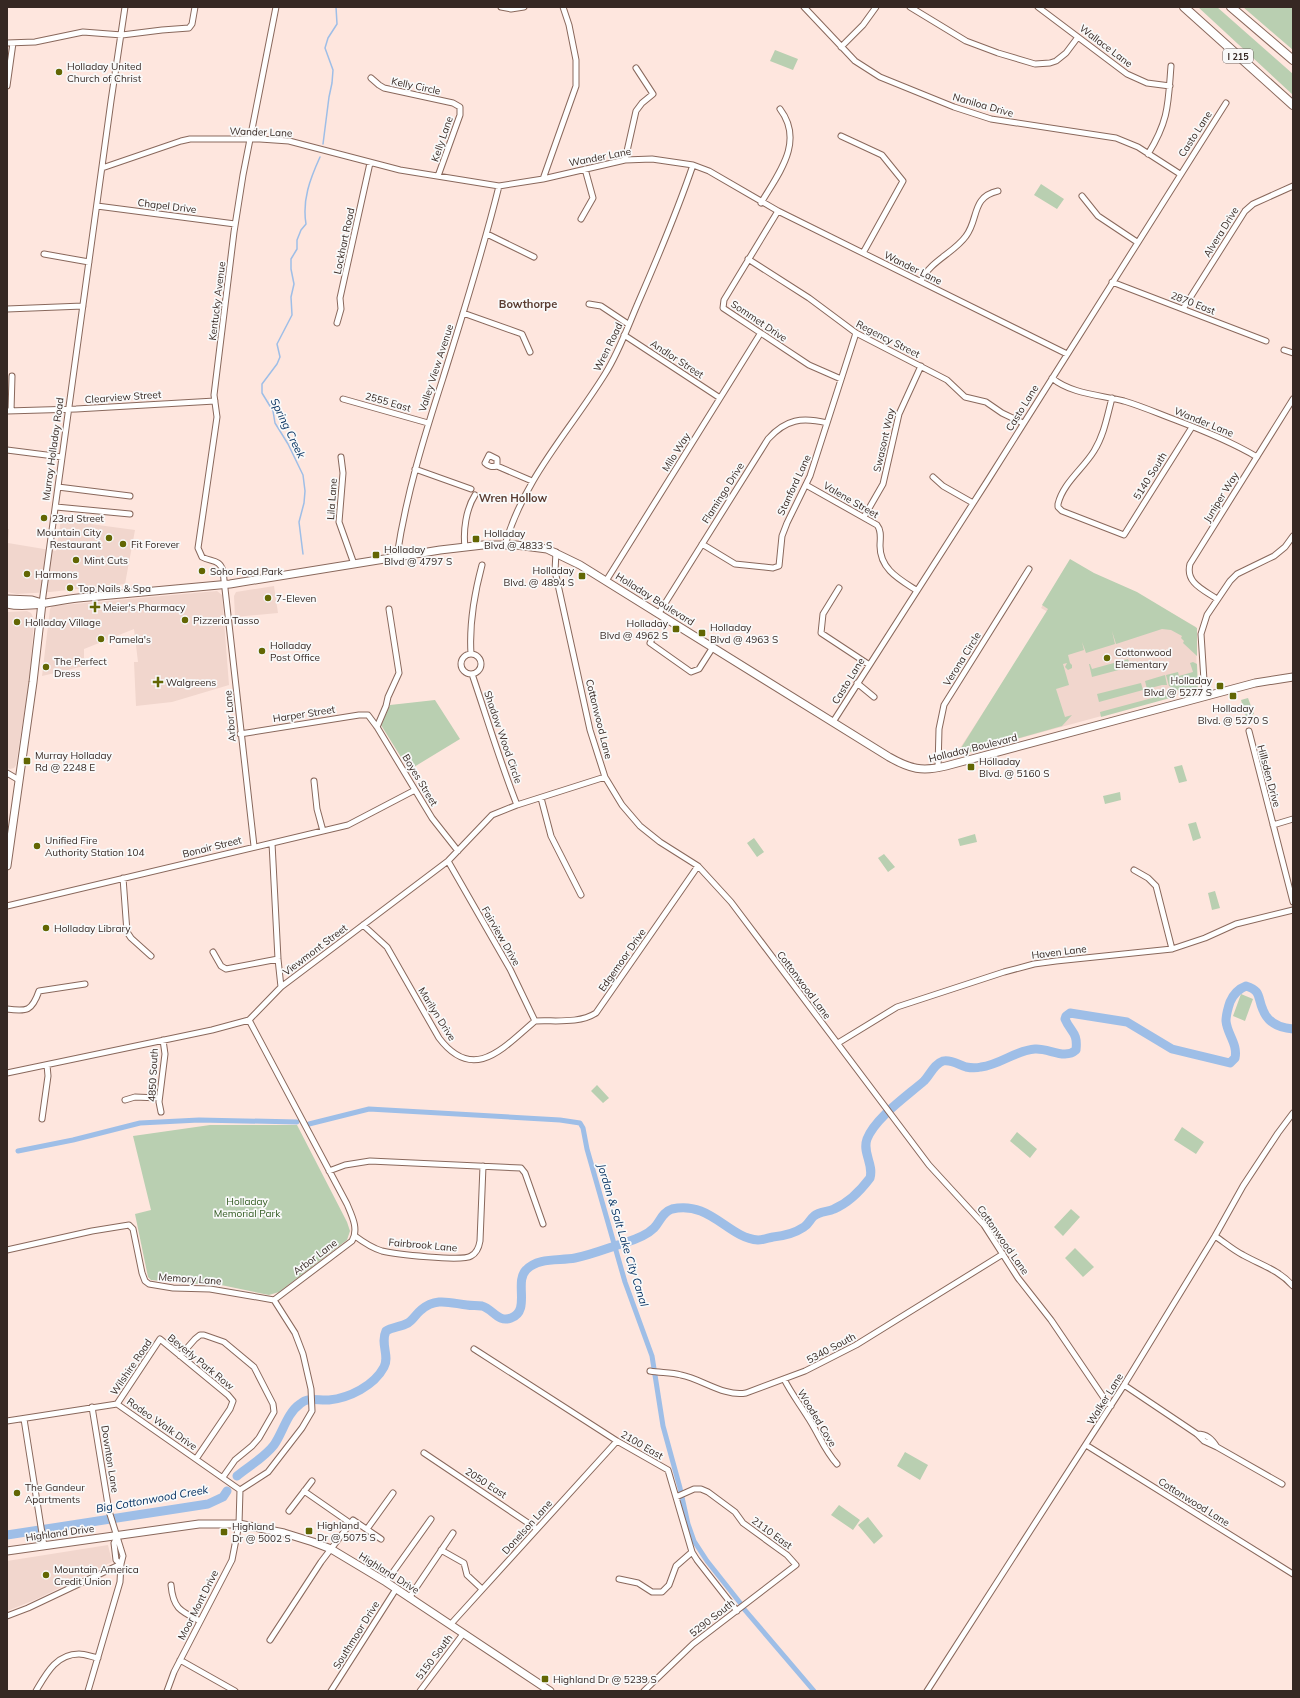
<svg xmlns="http://www.w3.org/2000/svg" width="1300" height="1698" font-family="Mulish,sans-serif">
  <style>
    .built { fill: #f1d6cd }
    .green { fill: #b9cfb1 }
    .lines { fill: none; stroke-linecap: round; stroke-linejoin: round }
    .stream { stroke: #9ebee7; stroke-width: 1.5 }
    .canal { stroke: #9ebee7; stroke-width: 5 }
    .river { stroke: #9ebee7; stroke-width: 9 }
    .minor-casing { stroke: #89685c; stroke-width: 7 }
    .major-casing { stroke: #89685c; stroke-width: 9 }
    .highway-casing { stroke: #89685c; stroke-width: 10 }
    .minor { stroke: #fff; stroke-width: 5 }
    .major { stroke: #fff; stroke-width: 7 }
    .highway { stroke: #fff; stroke-width: 8 }
    .poi-dot { fill: #626603; stroke: #f9f9f9; stroke-width: 1.5 }
    .labels { text-anchor: middle; dominant-baseline: central; stroke-width: 3.5; stroke-linejoin: round; paint-order: stroke }
    .shield { fill: #f9f9f9; stroke: #706763; stroke-width: 1 }
    .shield-label { font-size: 9px; font-weight: bold; fill: #362823 }
    .street-label { font-size: 10px; fill: #362823; stroke: #f9f9f9 }
    .poi-label { font-size: 10px; fill: #362823; stroke: #f9f9f9; text-anchor: start }
    .park-label { font-size: 10px; fill: #2f581e; stroke: #f9f9f9 }
    .neighbourhood-label { font-size: 11px; font-weight: bold; fill: #5a3c31; stroke: #f9f9f9 }
    .water-label { font-size: 11px; font-style: italic; fill: #022f60; stroke: #f9f9f9 }
  </style>
  <rect width="100%" height="100%" fill="#fee6de"/>
  <!-- built -->
  <path class="built" d="M61,520L135,530L125,584L50,592L17,594L7,592V529H9L8,543L56,551Z
    M1065,568L1145,598L1196,627L1197,690L955,756L1048,612L1041,608Z
    M274,586L278,613L235,617L234,596L236,592Z
    M217,591L222,595L229,685L172,702L136,706L134,662H138L134,629L84,649V666L42,676L50,609L52,606Z
    M27,611L31,613L34,619L30,676L16,765L14,768L10,769L7,768V612Z
    M108,1545L112,1562L37,1599L7,1611V1561Z"/>
  <!-- green -->
  <path class="green" d="M1198,7H1217L1293,74V95Z
    M1243,7H1293V50Z
    M775,50L798,59L793,70L770,61Z
    M1041,184L1064,199L1057,209L1034,195Z
    M1070,559L1094,573L1137,592L1197,628V656L1183,643L1184,641L1181,638L1182,636L1171,630L1162,629L1116,644L1112,631L1115,644L1086,653L1082,642L1084,650L1068,655L1070,663L1072,665V668L1068,670L1065,667L1067,663L1063,664L1069,685L1056,689L1065,717L1072,715L1062,726L956,756L1048,609L1042,605Z
    M1128,659L1131,668L1127,669L1126,668L1092,677L1089,664H1090L1092,669Z
    M1193,662L1197,664L1198,690L1186,694L1169,686L1166,675L1178,672L1179,676L1193,672L1190,663Z
    M1165,675L1167,685H1162L1147,689L1145,681Z
    M1141,683L1143,690L1099,702L1097,694Z
    M1167,694L1170,698L1101,717L1100,712Z
    M1248,698L1254,714L1246,717L1241,700Z
    M435,700L460,739L409,770L381,725L390,705Z
    M1182,765L1187,781L1179,783L1174,767Z
    M1120,792L1121,800L1105,804L1103,796Z
    M1196,822L1201,838L1193,841L1188,824Z
    M975,834L977,842L960,846L958,839Z
    M754,838L764,852L757,857L747,843Z
    M884,854L895,867L888,872L878,858Z
    M1215,891L1220,908L1212,910L1208,893Z
    M1241,994L1253,999L1245,1021L1233,1016Z
    M597,1085L609,1098L603,1103L591,1091Z
    M210,1125H297L347,1222L350,1231L347,1240L279,1292L269,1295L221,1285L177,1283L151,1280L148,1277L135,1214L151,1210L133,1136Z
    M1182,1127L1204,1142L1196,1154L1174,1140Z
    M1017,1132L1037,1149L1030,1158L1010,1141Z
    M1071,1209L1080,1217L1063,1236L1054,1227Z
    M1075,1248L1094,1267L1083,1277L1065,1258Z
    M905,1452L928,1465L920,1480L897,1466Z
    M839,1505L860,1520L853,1530L831,1515Z
    M868,1517L883,1536L874,1544L858,1525Z"/>
  <g class="lines">
    <!-- stream -->
    <path class="stream" d="M323,144L329,97L332,83L333,70L325,48L328,38L337,24L336,7
      M303,554L299,522L304,503L305,491L303,475L288,444L275,423L273,411L262,393V384L277,364L280,357L277,344L292,315L291,297L294,284L291,269V259L297,249V240L301,230L306,224C302,200 310,179 320,157"/>
    <!-- canal -->
    <path class="canal" d="M309,1124L369,1109L560,1120L580,1123L583,1128L587,1149L625,1282L652,1356L663,1426L680,1488L688,1524L694,1541L707,1561L741,1604
      M18,1151L73,1140L140,1123L199,1120L297,1122
      M744,1609L814,1691"/>
    <!-- river -->
    <path class="river" d="M237,1476C249,1466 264,1458 274,1445C283,1432 287,1413 300,1404C309,1396 318,1401 329,1400C349,1398 374,1386 384,1367C390,1356 380,1344 386,1331C392,1327 401,1327 408,1323C413,1320 416,1314 421,1310C436,1297 450,1303 467,1305C472,1306 477,1305 482,1306C493,1309 498,1323 511,1318C531,1311 514,1282 526,1270C538,1257 559,1261 575,1258C591,1255 608,1248 624,1243C634,1240 646,1236 654,1228C660,1222 662,1212 672,1209C710,1200 728,1238 758,1240C763,1240 768,1238 773,1237C784,1236 795,1233 804,1227C809,1224 810,1219 814,1216C820,1211 828,1212 834,1209C848,1203 861,1190 870,1178C874,1164 862,1153 867,1139C875,1118 907,1096 924,1081C930,1075 934,1064 943,1061C951,1059 959,1065 966,1067C971,1068 977,1068 981,1067C1000,1065 1016,1050 1035,1049C1049,1048 1065,1060 1076,1050C1078,1032 1071,1033 1065,1019L1066,1016L1070,1013L1127,1022L1172,1049L1230,1063L1235,1058C1238,1044 1227,1034 1226,1021C1226,1014 1228,1008 1230,1002C1233,995 1238,989 1246,986C1262,991 1257,997 1263,1010C1268,1023 1280,1028 1293,1029
      M7,1535L208,1504L223,1497L227,1491"/>
    <defs>
      <path id="minor" d="M501,7L511,9L524,7
        M804,7L855,61L880,77L954,107L991,119L1116,138L1138,147L1180,174
        M910,7L966,41L998,53L1035,64L1050,63L1056,61L1066,53L1078,37
        M1038,7L1127,74L1147,83L1170,86
        M7,43L35,42L83,32L122,35L162,30L189,28L192,24L195,7
        M841,47L863,25L876,7
        M371,78L379,85L384,88L453,103L460,107V115L438,176
        M7,86L13,43
        M841,136L882,155L903,181L863,253
        M1148,154C1169,120 1168,104 1171,66
        M625,160L636,111L642,103L653,94L636,68
        M102,168L181,141L190,139H260L289,141L400,170L499,186L543,179L625,160L652,159L693,165L709,171L778,211L1067,354
        M543,179L576,86V60L569,25L563,7
        M1082,196L1098,216L1137,242
        M761,203C778,174 805,142 780,109
        M97,206L235,224
        M778,211L724,300L723,308L809,365L841,379
        M581,219L593,198L585,169
        M487,234L534,257
        M44,254L89,262
        M748,259L809,298L856,333L947,380L965,397L986,402L1002,413L1023,423
        M921,281C930,261 954,253 966,236C979,219 971,197 998,191
        M1112,282L1266,341
        M589,304L601,306L628,324
        M7,309L83,306
        M1183,309L1245,211L1253,204L1293,186
        M463,313L522,334L530,352
        M337,323L341,309L340,298L370,163
        M624,335L720,398
        M1284,350L1293,353
        M1052,378C1071,394 1101,395 1124,401C1141,406 1157,413 1173,419C1202,430 1230,441 1257,457
        M1112,398C1107,417 1104,435 1094,451C1083,469 1063,483 1058,504V507L1062,511L1124,535L1192,427
        M343,399L428,423
        M7,411L76,409L215,401
        M11,411L12,376
        M7,450L62,457
        M341,457L343,473L339,522L354,564
        M497,466V459L489,455L485,463C489,467 492,467 497,466L532,481
        M415,469L471,489
        M933,477L943,486L973,503
        M806,485L877,525C882,531 880,539 880,546C880,569 899,579 916,590
        M58,487L130,496
        M56,507L130,514
        M864,517L883,484L899,414L921,366
        M702,544L735,564L773,568L779,566L782,536L787,523L810,476L856,333
        M505,545C524,478 569,432 605,374C619,352 628,326 638,303C658,257 677,212 693,165
        M465,547C463,531 466,509 475,495
        M556,552L555,571L590,730L605,777L622,805L640,826L660,842L698,866L731,902L929,1165L984,1225L1018,1278L1051,1320L1106,1401L1111,1406
        M397,556C406,495 424,437 443,378C463,314 483,251 499,186
        M606,581L760,334
        M839,588L823,614L821,633L868,664
        M1217,599C1204,590 1185,583 1190,564L1293,399
        M42,603L111,101L125,7
        M659,613L768,439C786,419 802,417 827,423
        M654,635L650,643L691,672L699,669L713,647
        M461 664a10 10 0 1 1 20 0a10 10 0 1 1-20 0Z
        M471,654C469,623 474,595 482,565
        M472,674C487,718 500,762 517,805
        M857,683L874,697
        M1205,696L1201,634L1207,615L1230,581L1237,574L1274,556L1285,547L1293,536
        M833,722L988,480L1226,103
        M377,727L386,706L388,697L399,673L389,609
        M1249,731L1293,902
        M240,734L359,715H368L377,727L432,818L458,851
        M938,768L939,729L944,705L1029,569
        M7,773L19,780
        M314,781L317,809L323,831
        M541,798L551,836L581,895
        M1273,825L1293,819
        M272,843L278,959L281,987
        M254,846L223,571C220,559 211,562 202,557L198,548L217,417L214,395L234,232L243,175L276,7
        M448,861L510,969L535,1021
        M1134,870L1148,878L1156,886L1172,949
        M123,878L127,932L131,938L151,956
        M7,906L348,825L415,790
        M363,925L387,947L439,1038C474,1084 504,1047 535,1021
        M213,952L221,966L226,969L278,959
        M7,1009C27,1012 32,1011 39,991L85,984
        M535,1021C555,1020 579,1024 596,1013L698,866
        M838,1043L897,1007L1004,972L1034,964L1056,961L1172,949L1205,938L1236,924L1293,910
        M7,1073L212,1030L249,1020L281,987L448,861L492,815L517,805L605,777
        M125,1100L135,1097L159,1098
        M161,1112L159,1102L165,1054L163,1040
        M42,1119L48,1076L47,1065
        M329,1171L345,1165L370,1161L521,1168L525,1173L543,1224
        M355,1236C363,1242 372,1248 382,1251C394,1254 462,1262 471,1256C477,1253 479,1247 480,1241L483,1166
        M1215,1236C1224,1242 1233,1250 1243,1255C1261,1265 1279,1270 1293,1286
        M7,1250L92,1231L129,1225L133,1229L142,1273L145,1281L149,1284L173,1288L210,1289L274,1300
        M474,1349L617,1441L668,1470L692,1552L697,1560L737,1611
        M180,1356L195,1339L200,1335H204L224,1342L254,1367L273,1404L274,1412L259,1438L252,1446L235,1460L223,1477
        M650,1371C660,1373 671,1372 681,1375C702,1379 724,1397 746,1393L805,1371L856,1345L1003,1254
        M784,1379C791,1393 799,1403 807,1416C818,1432 824,1450 837,1464
        M1124,1385L1197,1434L1204,1441L1217,1447L1282,1484
        M117,1404L160,1339L228,1395L233,1401L230,1409L196,1459
        M24,1419L44,1546
        M7,1421L117,1404L240,1490L239,1524L232,1560L174,1672L167,1691
        M1197,1434C1207,1434 1212,1439 1217,1447
        M1086,1445L1293,1574
        M424,1453L537,1529
        M240,1490L268,1472L302,1428L312,1411L311,1389L303,1354L295,1333L274,1300L352,1241C359,1229 352,1216 347,1204L249,1020
        M304,1491L350,1523
        M289,1511L312,1481
        M367,1529L393,1493
        M118,1535L114,1543L116,1560L121,1564
        M441,1550L464,1563L467,1575L482,1589
        M619,1579L638,1583L652,1592H662L669,1585L676,1566L692,1552
        M386,1582L431,1519
        M171,1585C173,1608 180,1611 200,1621
        M409,1598L453,1533
        M7,1616L28,1608L121,1564
        M450,1625L617,1441
        M270,1640L321,1562L353,1520L381,1539
        M180,1660L235,1691
        M36,1691C46,1674 56,1654 79,1654C85,1654 92,1657 98,1658
        M88,1691L120,1582L121,1564L123,1556L109,1511L92,1407
        M331,1691L396,1589
        M420,1691L463,1634
        M644,1691L693,1644L796,1565L787,1555L743,1523L735,1512L708,1492L701,1489H694L676,1497
        M927,1691L1124,1385L1215,1236L1243,1186L1278,1133L1293,1113"/>
      <path id="major" d="M7,599L32,600L42,603
        M7,604C30,609 55,600 78,598L230,584L440,550L483,545H516L547,549L580,565L889,757C910,769 922,772 946,766L1255,683L1293,677
        M7,866L33,682L42,603
        M7,1551L199,1524H239L284,1533L313,1542L331,1549L386,1582L550,1691"/>
      <path id="highway" d="M1184,7L1293,105
        M1231,7L1293,60"/>
    </defs>
    <!-- minor casing -->
    <use href="#minor" class="minor-casing"/>
    <!-- major casing -->
    <use href="#major" class="major-casing"/>
    <!-- highway casing -->
    <use href="#highway" class="highway-casing"/>
    <!-- minor -->
    <use href="#minor" class="minor"/>
    <!-- major -->
    <use href="#major" class="major"/>
    <!-- highway -->
    <use href="#highway" class="highway"/>
  </g>
  <!-- markers -->
  <g class="poi-dot">
    <circle cx="59" cy="72" r="4"/>
    <circle cx="44" cy="518" r="4"/>
    <circle cx="109" cy="538" r="4"/>
    <rect x="472" y="535" width="8" height="8" rx="2"/>
    <circle cx="123" cy="544" r="4"/>
    <rect x="372" y="551" width="8" height="8" rx="2"/>
    <circle cx="76" cy="560" r="4"/>
    <circle cx="202" cy="571" r="4"/>
    <circle cx="27" cy="574" r="4"/>
    <rect x="578" y="572" width="8" height="8" rx="2"/>
    <circle cx="70" cy="588" r="4"/>
    <circle cx="268" cy="598" r="4"/>
    <path d="M93 601h4v4h4v4h-4v4h-4v-4h-4v-4h4z"/>
    <circle cx="185" cy="620" r="4"/>
    <circle cx="17" cy="622" r="4"/>
    <rect x="672" y="625" width="8" height="8" rx="2"/>
    <rect x="698" y="629" width="8" height="8" rx="2"/>
    <circle cx="101" cy="639" r="4"/>
    <circle cx="262" cy="651" r="4"/>
    <circle cx="1107" cy="658" r="4"/>
    <circle cx="46" cy="667" r="4"/>
    <path d="M156 676h4v4h4v4h-4v4h-4v-4h-4v-4h4z"/>
    <rect x="1216" y="682" width="8" height="8" rx="2"/>
    <rect x="1229" y="692" width="8" height="8" rx="2"/>
    <rect x="23" y="757" width="8" height="8" rx="2"/>
    <rect x="967" y="763" width="8" height="8" rx="2"/>
    <circle cx="37" cy="846" r="4"/>
    <circle cx="46" cy="928" r="4"/>
    <circle cx="17" cy="1493" r="4"/>
    <rect x="305" y="1527" width="8" height="8" rx="2"/>
    <rect x="220" y="1528" width="8" height="8" rx="2"/>
    <circle cx="46" cy="1575" r="4"/>
    <rect x="541" y="1675" width="8" height="8" rx="2"/>
  </g>
  <g class="labels">
    <!-- shield labels -->
    <rect class="shield" x="1223" y="49" width="30" height="14" rx="3"/>
    <g class="shield-label">
      <text x="1238" y="56">I 215</text>
    </g>
    <!-- street labels -->
    <g class="street-label">
      <text transform="translate(1106 46) rotate(37)">Wallace Lane</text>
      <text transform="translate(416 86) rotate(12)">Kelly Circle</text>
      <text transform="translate(983 105) rotate(16)">Naniloa Drive</text>
      <text transform="translate(261 132) rotate(2)">Wander Lane</text>
      <text transform="translate(1195 134) rotate(-57)">Casto Lane</text>
      <text transform="translate(442 139) rotate(-71)">Kelly Lane</text>
      <text transform="translate(600 157) rotate(-11)">Wander Lane</text>
      <text transform="translate(167 206) rotate(7)">Chapel Drive</text>
      <text transform="translate(1221 232) rotate(-58)">Alvera Drive</text>
      <text transform="translate(344 241) rotate(-78)">Lockhart Road</text>
      <text transform="translate(913 268) rotate(26)">Wander Lane</text>
      <text transform="translate(217 301) rotate(-83)">Kentucky Avenue</text>
      <text transform="translate(1193 303) rotate(21)">2870 East</text>
      <text transform="translate(759 321) rotate(34)">Sommet Drive</text>
      <text transform="translate(888 339) rotate(27)">Regency Street</text>
      <text transform="translate(608 347) rotate(-64)">Wren Road</text>
      <text transform="translate(677 359) rotate(33)">Andlor Street</text>
      <text transform="translate(436 368) rotate(-72)">Valley View Avenue</text>
      <text transform="translate(123 397) rotate(-4)">Clearview Street</text>
      <text transform="translate(388 402) rotate(16)">2555 East</text>
      <text transform="translate(1022 408) rotate(-58)">Casto Lane</text>
      <text transform="translate(1204 422) rotate(22)">Wander Lane</text>
      <text transform="translate(884 440) rotate(-77)">Swasont Way</text>
      <text transform="translate(53 449) rotate(-82)">Murray Holladay Road</text>
      <text transform="translate(676 452) rotate(-58)">Milo Way</text>
      <text transform="translate(1150 476) rotate(-58)">5140 South</text>
      <text transform="translate(794 485) rotate(-65)">Stanford Lane</text>
      <text transform="translate(723 493) rotate(-58)">Flamingo Drive</text>
      <text transform="translate(1221 497) rotate(-58)">Juniper Way</text>
      <text transform="translate(332 499) rotate(-86)">Lila Lane</text>
      <text transform="translate(851 500) rotate(30)">Valene Street</text>
      <text transform="translate(655 599) rotate(32)">Holladay Boulevard</text>
      <text transform="translate(962 659) rotate(-58)">Verona Circle</text>
      <text transform="translate(848 681) rotate(-58)">Casto Lane</text>
      <text transform="translate(304 714) rotate(-9)">Harper Street</text>
      <text transform="translate(230 716) rotate(-95)">Arbor Lane</text>
      <text transform="translate(599 719) rotate(76)">Cottonwood Lane</text>
      <text transform="translate(503 737) rotate(71)">Shadow Wood Circle</text>
      <text transform="translate(973 748) rotate(-14)">Holladay Boulevard</text>
      <text transform="translate(1269 776) rotate(75)">Hillsden Drive</text>
      <text transform="translate(420 780) rotate(59)">Boyes Street</text>
      <text transform="translate(212 847) rotate(-14)">Bonair Street</text>
      <text transform="translate(501 936) rotate(60)">Fairview Drive</text>
      <text transform="translate(315 950) rotate(-37)">Viewmont Street</text>
      <text transform="translate(1059 952) rotate(-7)">Haven Lane</text>
      <text transform="translate(622 960) rotate(-55)">Edgemoor Drive</text>
      <text transform="translate(804 985) rotate(53)">Cottonwood Lane</text>
      <text transform="translate(437 1014) rotate(58)">Marilyn Drive</text>
      <text transform="translate(153 1075) rotate(-87)">4850 South</text>
      <text transform="translate(1003 1240) rotate(55)">Cottonwood Lane</text>
      <text transform="translate(423 1245) rotate(5)">Fairbrook Lane</text>
      <text transform="translate(315 1257) rotate(-37)">Arbor Lane</text>
      <text transform="translate(190 1279) rotate(4)">Memory Lane</text>
      <text transform="translate(831 1348) rotate(-28)">5340 South</text>
      <text transform="translate(201 1362) rotate(39)">Beverly Park Row</text>
      <text transform="translate(131 1367) rotate(-56)">Wilshire Road</text>
      <text transform="translate(1105 1399) rotate(-58)">Walker Lane</text>
      <text transform="translate(817 1418) rotate(59)">Wooded Cove</text>
      <text transform="translate(162 1424) rotate(35)">Rodeo Walk Drive</text>
      <text transform="translate(642 1445) rotate(30)">2100 East</text>
      <text transform="translate(110 1459) rotate(81)">Downton Lane</text>
      <text transform="translate(486 1483) rotate(33)">2050 East</text>
      <text transform="translate(1194 1502) rotate(32)">Cottonwood Lane</text>
      <text transform="translate(527 1527) rotate(-48)">Donelson Lane</text>
      <text transform="translate(60 1533) rotate(-8)">Highland Drive</text>
      <text transform="translate(772 1533) rotate(36)">2110 East</text>
      <text transform="translate(389 1573) rotate(32)">Highland Drive</text>
      <text transform="translate(198 1605) rotate(-63)">Moor Mont Drive</text>
      <text transform="translate(712 1618) rotate(-38)">5290 South</text>
      <text transform="translate(356 1635) rotate(-58)">Southmoor Drive</text>
      <text transform="translate(434 1657) rotate(-53)">5150 South</text>
    </g>
    <!-- poi labels -->
    <g class="poi-label">
      <text x="67" y="66">Holladay United<tspan x="67" dy="12">Church of Christ</tspan></text>
      <text x="52" y="518">23rd Street</text>
      <text x="101" y="532" text-anchor="end">Mountain City<tspan x="101" dy="12">Restaurant</tspan></text>
      <text x="484" y="533">Holladay<tspan x="484" dy="12">Blvd @ 4833 S</tspan></text>
      <text x="131" y="544">Fit Forever</text>
      <text x="384" y="549">Holladay<tspan x="384" dy="12">Blvd @ 4797 S</tspan></text>
      <text x="84" y="560">Mint Cuts</text>
      <text x="574" y="570" text-anchor="end">Holladay<tspan x="574" dy="12">Blvd. @ 4894 S</tspan></text>
      <text x="210" y="571">Soho Food Park</text>
      <text x="35" y="574">Harmons</text>
      <text x="78" y="588">Top Nails &amp; Spa</text>
      <text x="276" y="598">7-Eleven</text>
      <text x="103" y="607">Meier's Pharmacy</text>
      <text x="193" y="620">Pizzeria Tasso</text>
      <text x="25" y="622">Holladay Village</text>
      <text x="668" y="623" text-anchor="end">Holladay<tspan x="668" dy="12">Blvd @ 4962 S</tspan></text>
      <text x="710" y="627">Holladay<tspan x="710" dy="12">Blvd @ 4963 S</tspan></text>
      <text x="109" y="639">Pamela's</text>
      <text x="270" y="645">Holladay<tspan x="270" dy="12">Post Office</tspan></text>
      <text x="1115" y="652">Cottonwood<tspan x="1115" dy="12">Elementary</tspan></text>
      <text x="54" y="661">The Perfect<tspan x="54" dy="12">Dress</tspan></text>
      <text x="1212" y="680" text-anchor="end">Holladay<tspan x="1212" dy="12">Blvd @ 5277 S</tspan></text>
      <text x="166" y="682">Walgreens</text>
      <text x="1233" y="708" text-anchor="middle">Holladay<tspan x="1233" dy="12">Blvd. @ 5270 S</tspan></text>
      <text x="35" y="755">Murray Holladay<tspan x="35" dy="12">Rd @ 2248 E</tspan></text>
      <text x="979" y="761">Holladay<tspan x="979" dy="12">Blvd. @ 5160 S</tspan></text>
      <text x="45" y="840">Unified Fire<tspan x="45" dy="12">Authority Station 104</tspan></text>
      <text x="54" y="928">Holladay Library</text>
      <text x="25" y="1487">The Gandeur<tspan x="25" dy="12">Apartments</tspan></text>
      <text x="317" y="1525">Highland<tspan x="317" dy="12">Dr @ 5075 S</tspan></text>
      <text x="232" y="1526">Highland<tspan x="232" dy="12">Dr @ 5002 S</tspan></text>
      <text x="54" y="1569">Mountain America<tspan x="54" dy="12">Credit Union</tspan></text>
      <text x="553" y="1679">Highland Dr @ 5239 S</text>
    </g>
    <!-- park labels -->
    <g class="park-label">
      <text x="247" y="1201">Holladay<tspan x="247" dy="12">Memorial Park</tspan></text>
    </g>
    <!-- neighbourhood labels -->
    <g class="neighbourhood-label">
      <text x="528" y="304">Bowthorpe</text>
      <text x="513" y="498">Wren Hollow</text>
    </g>
    <!-- water labels -->
    <g class="water-label">
      <text transform="translate(288 428) rotate(64)">Spring Creek</text>
      <text transform="translate(623 1235) rotate(73)">Jordan &amp; Salt Lake City Canal</text>
      <text transform="translate(152 1499) rotate(-10)">Big Cottonwood Creek</text>
    </g>
  </g>
  <!-- border -->
  <rect width="1300" height="1698" fill="none" stroke="#362823" stroke-width="16"/>
</svg>
